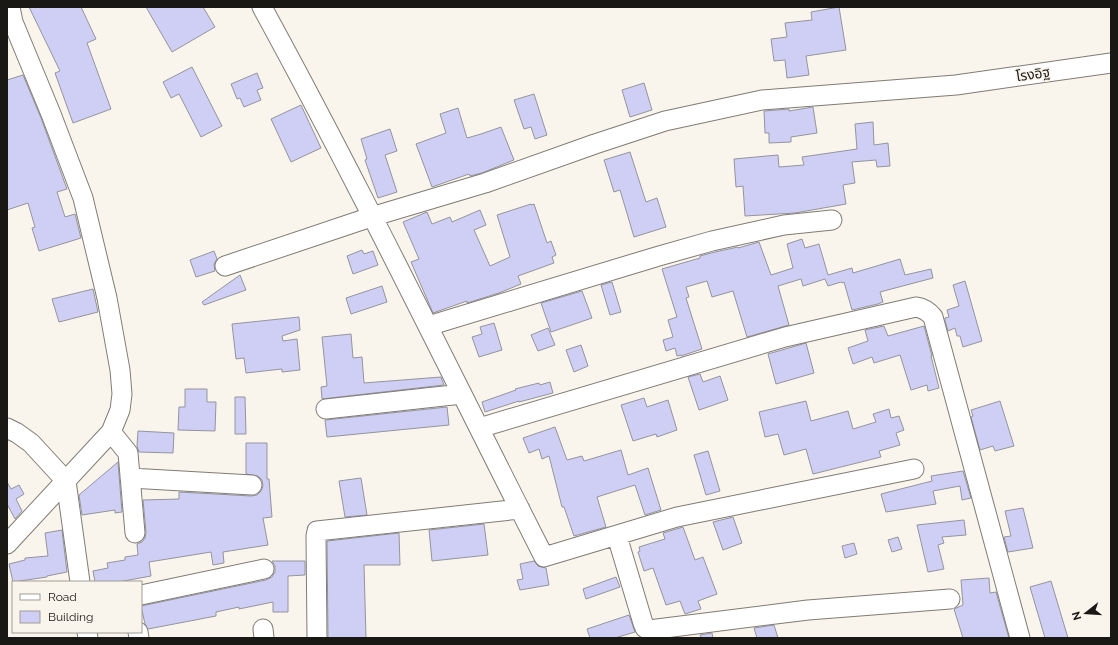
<svg xmlns="http://www.w3.org/2000/svg" width="1118" height="645" font-family="Raleway,'Noto Sans Thai',sans-serif">
  <style>
    .building { fill: #cfcef5; stroke: #94949d }
    .lines { fill: none; stroke-linecap: round; stroke-linejoin: round }
    .minor-casing { stroke: #807b74; stroke-width: 21 }
    .minor { stroke: #fff; stroke-width: 19 }
    .labels { text-anchor: middle; dominant-baseline: central; stroke-width: 3; stroke-linejoin: round; paint-order: stroke }
    .street-label { font-size: 14px; fill: #1a1815; stroke: #faf5ec }
  </style>
  <rect width="100%" height="100%" fill="#faf5ec"/>
  <!-- building -->
  <path class="building" d="M29,7H81L96,39L87,43L111,109L73,123L55,73L60,71Z
    M146,7H203L215,27L172,52Z
    M839,7L846,50L806,56L809,75L787,78L785,60L774,61L771,39L787,37L785,23L812,20L811,12Z
    M192,67L222,126L201,137L179,94L171,98L163,82Z
    M257,73L263,88L257,90L261,100L244,107L240,98L237,99L231,84Z
    M23,75L41,118L67,189L57,192L65,217L75,214L81,238L39,251L32,228L35,227L28,203L7,210V80Z
    M644,83L652,110L630,117L622,90Z
    M534,94L547,135L535,139L531,127L524,129L514,100Z
    M301,105L321,148L291,162L271,119Z
    M813,107L817,133L791,137V142L769,143V133H765L764,111L789,109V111Z
    M458,108L467,138L481,134L501,127L514,160L482,173L470,176L469,174L432,187L416,144L446,133L440,114Z
    M873,122L874,145L888,143L890,166L877,167L876,160L852,162L855,183L843,185L846,204L795,213L745,216L743,186L736,187L734,159L778,155L779,167L804,165L802,157L857,149L855,124Z
    M390,129L397,151L385,155L397,192L378,198L365,160L367,159L361,139Z
    M630,152L646,202L657,198L666,227L634,237L620,190L614,192L604,160Z
    M531,204V205L534,204L547,243L551,241L556,255L552,257L554,263L518,276L521,284L499,293L467,303V301L433,313L411,262L419,259L403,222L427,212L432,224L450,217L452,222L480,210L486,225L474,230L490,266L510,257L497,215Z
    M802,239L805,248L819,244L828,275L852,268L853,273L900,259L905,275L931,269L933,278L880,292L883,302L878,304L852,310L844,282L842,283L841,282L828,286L825,279L803,286L801,279L778,286L789,325L747,337L733,291L712,297L707,281L686,287L689,297L686,298L702,349L681,356V355L677,356L675,348L666,351L663,340L673,337L668,320L677,317L662,269L700,258V256L715,252L738,247V248L759,242L771,275L793,268L787,244Z
    M362,250L364,254L373,251L378,265L353,274L347,256Z
    M214,251L217,259L214,264L215,271L196,277L190,260Z
    M240,275L246,290L204,305L202,302Z
    M965,281L982,341L963,347L960,336H957L955,328L948,331L945,321V318L949,317L947,310L959,306L953,285Z
    M612,282L621,312L610,315L601,285Z
    M382,286L387,302L351,314L346,298Z
    M93,289L98,312L59,322L52,299Z
    M582,291L592,318L551,332L541,303Z
    M299,317L300,330L282,336L283,341L297,339L300,370L282,372V369L246,373L244,358L236,359L232,324Z
    M494,323L502,350L479,357L472,337L482,334L480,327Z
    M884,326L888,336L924,326L932,356H931L939,388L928,391L927,385L911,390L900,355L874,363L872,357L853,364L848,348L868,341L865,330Z
    M548,328L555,345L538,351L531,335Z
    M351,334L353,358L362,357L364,383L441,377L444,385L322,399L321,387L327,386L322,337Z
    M806,343L814,373L776,384L768,354Z
    M581,345L588,366L574,372L566,350Z
    M700,374L703,382L720,376L728,400L699,410L688,377Z
    M550,382L553,393L519,402V401L485,412L482,402L516,390L515,389L539,383L540,385Z
    M185,389H207V402H216L215,431L178,430L179,407H185Z
    M235,397H245L246,434H235Z
    M644,398L647,407L668,400L677,430L657,437L656,434L633,441L621,405Z
    M806,401L811,421L848,411L853,429L876,422L873,414L889,409L891,418L899,416L904,430L896,433L900,445L879,451L881,457L813,474L806,449L784,455L778,434L765,437L759,412Z
    M1000,401L1014,446L995,451L993,446L980,450L971,417L973,416L971,410Z
    M447,407L449,425L327,437L325,420Z
    M555,427L567,460L582,456L584,461L621,450L628,475L648,468L661,510L645,515L635,485L597,497L606,527L574,536L564,507H562L549,456L542,459L539,449L529,453L523,438Z
    M138,431L174,433L173,453L139,452L137,446Z
    M246,443H267V479H269L272,517L263,518L268,545L223,552L224,563L213,565L211,552L149,562L151,576L118,582H95L93,571L108,568L107,563L125,560V557L138,555L137,544L142,542L145,538L146,532L143,500L179,499V492L251,496L257,495L261,491L263,486L262,480L258,476L246,474Z
    M708,451L720,491L706,495L694,455Z
    M118,462L122,512L115,513V510L82,515L79,495Z
    M963,471L971,498L962,500L960,486L933,491L936,504L886,512L881,494L932,481L931,476Z
    M361,478L367,515L345,517L339,481Z
    M7,482L11,489L19,485L24,494L16,499L22,511L15,519L7,504Z
    M1023,508L1033,548L1008,552L1004,537L1011,536L1005,511Z
    M733,517L742,543L723,550L713,522Z
    M964,520L966,535L942,537L944,543L938,545L944,569L928,572L917,525Z
    M484,524L488,555L432,561L429,530Z
    M683,527L695,560L703,557L717,594L698,601L701,609L685,614L680,601L666,605L653,568L644,571L638,552L640,551L639,547L665,539L663,533Z
    M62,530L67,572L47,576V577L13,582L9,564L25,560V558L48,556L45,533Z
    M399,533L400,565H364L366,638H328L327,541Z
    M898,537L902,549L892,552L888,540Z
    M854,543L857,554L845,558L842,546Z
    M272,561H305V575L288,576V612H273V602L239,609V607L216,612V616L148,629L145,624L141,606L266,580L272,577L275,572V566Z
    M534,561L538,566L546,568L549,585L520,590L517,580L523,579L520,564Z
    M616,577L620,587L586,599L583,589Z
    M989,578L990,593L996,592L1009,638H963L954,609L963,605L961,580Z
    M1051,581L1068,638H1045L1030,587Z
    M629,615L635,632L615,638H590L587,629Z
    M774,625L778,638H757L754,628Z
    M712,633L713,638H701L700,635Z"/>
  <g class="lines">
    <defs>
      <path id="minor" d="M262,7C361,188 451,374 544,557L677,517L914,469
        M225,266L371,217L485,183L595,144L665,121L762,100L956,85L1111,63
        M428,326L659,256L712,241L784,225L832,220
        M326,409L462,394
        M7,428L17,433L31,443L66,481L80,582
        M479,428L785,337L916,307C923,308 928,311 933,317L1020,638
        M111,432L128,453L135,533
        M130,478L252,485
        M617,536L643,623L645,628L649,630L808,610L950,599
        M7,544L111,432L120,410L122,394L120,370L107,298L83,198L51,114L13,22L10,7
        M141,595L264,569
        M263,629L264,638
        M87,632L88,638
        M138,632L139,638
        M317,638L316,536L317,531L520,509"/>
    </defs>
    <!-- minor casing -->
    <use href="#minor" class="minor-casing"/>
    <!-- minor -->
    <use href="#minor" class="minor"/>
  </g>
  <g class="labels">
    <!-- street labels -->
    <g class="street-label">
      <text transform="translate(1033 74) rotate(-8)">โรงอิฐ</text>
    </g>
  </g>
  <!-- border -->
  <rect width="1118" height="645" fill="none" stroke="#1a1815" stroke-width="16"/>
  <!-- legend -->
  <rect x="12" y="581" width="130" height="52" fill="#faf5ec" stroke="#a09d96"/>
  <rect x="20" y="594" width="20" height="6" fill="#ffffff" stroke="#a09d96"/>
  <text x="48" y="601" font-size="12" fill="#1a1815">Road</text>
  <rect x="20" y="611" width="20" height="12" fill="#cfcef5" stroke="#a09d96"/>
  <text x="48" y="621" font-size="12" fill="#1a1815">Building</text>
  <!-- north arrow -->
  <g transform="translate(1086 613) rotate(253)" stroke="#faf5ec" stroke-width="3" paint-order="stroke">
  <path d="M0-3L7 15L0 10L-7 15Z" fill="#1a1815"/>
  <text y="-6" font-size="11" font-weight="bold" text-anchor="middle" fill="#1a1815">N</text>
  </g>
</svg>
